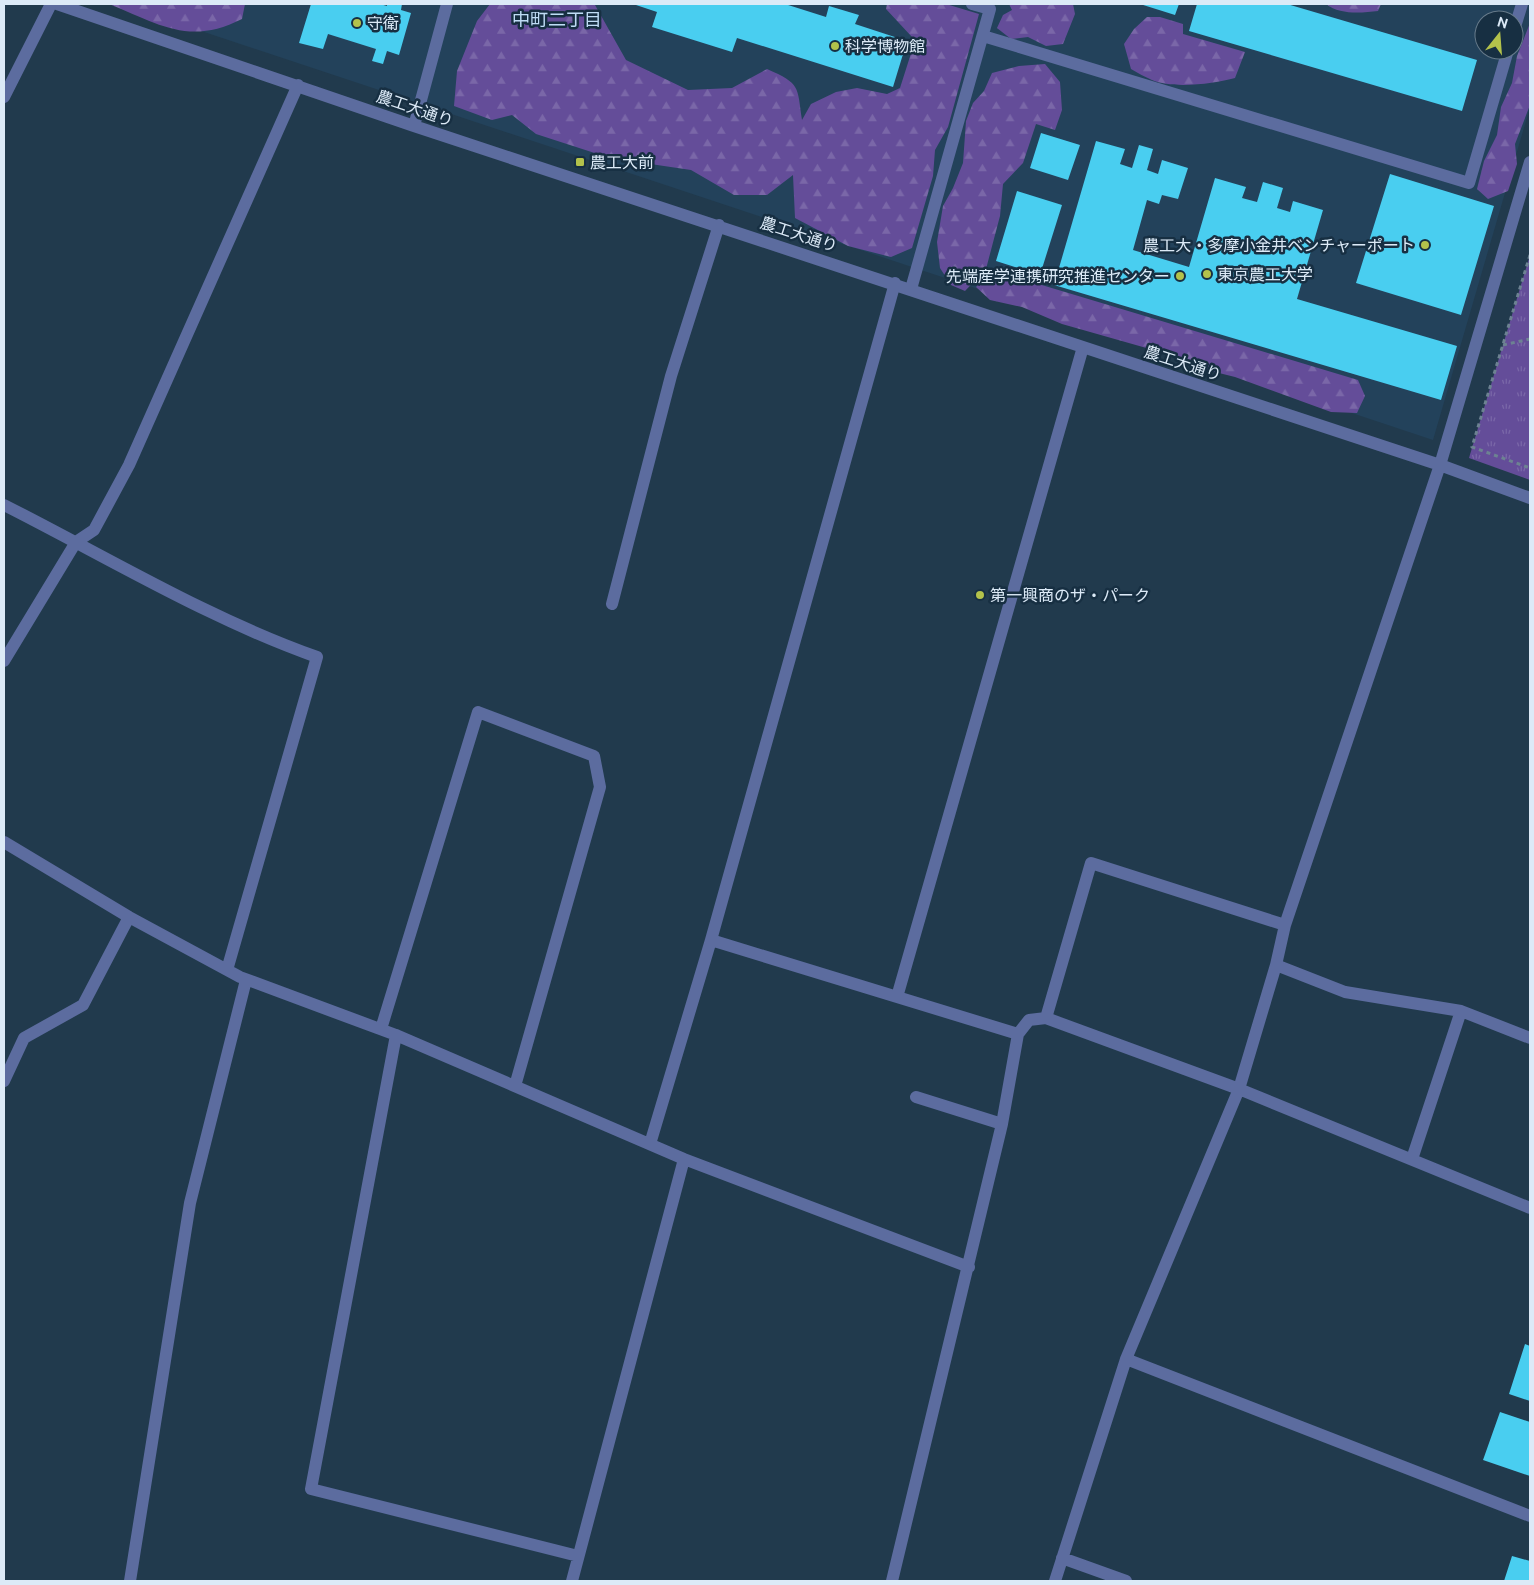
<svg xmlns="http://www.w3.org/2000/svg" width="1534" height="1585" font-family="Ubuntu,'Noto Sans JP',sans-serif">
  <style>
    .built { fill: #23425b; fill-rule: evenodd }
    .forest { fill: url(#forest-firs) }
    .park { fill: url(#park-tufts) }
    .building { fill: #49cef0 }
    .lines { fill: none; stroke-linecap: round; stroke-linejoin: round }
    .path { stroke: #6d8292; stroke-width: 3; stroke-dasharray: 4 4; stroke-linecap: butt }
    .minor { stroke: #5c6c9f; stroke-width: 12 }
    .poi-dot { fill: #b3c24b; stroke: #172f42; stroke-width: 2 }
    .labels { text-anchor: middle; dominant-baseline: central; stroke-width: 5; stroke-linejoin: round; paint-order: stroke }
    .poi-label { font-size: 16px; fill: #dceaf7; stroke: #172f42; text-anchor: start }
    .street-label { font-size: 16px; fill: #dceaf7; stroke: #172f42 }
    .neighbourhood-label { font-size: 18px; fill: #bfdcf5; stroke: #172f42 }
  </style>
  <defs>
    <pattern id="forest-firs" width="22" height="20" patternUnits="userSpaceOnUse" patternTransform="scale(1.25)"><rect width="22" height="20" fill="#644d99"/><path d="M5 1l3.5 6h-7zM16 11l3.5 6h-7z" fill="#7a67a8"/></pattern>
    <pattern id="park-tufts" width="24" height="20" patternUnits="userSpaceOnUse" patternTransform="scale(1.25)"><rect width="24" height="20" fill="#644d99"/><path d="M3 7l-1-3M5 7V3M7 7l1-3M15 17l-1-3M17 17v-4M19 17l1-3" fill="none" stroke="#7a67a8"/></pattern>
  </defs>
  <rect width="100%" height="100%" fill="#213a4d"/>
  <!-- built -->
  <path class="built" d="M120,4H1530V107L1433,440ZM1484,20H1514V50H1484Z"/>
  <!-- forest -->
  <path class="forest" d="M109,4H245L242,19C189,46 159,24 109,4Z
    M490,4L595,5L626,60L688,90L732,88L767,69C801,84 797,86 802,120L811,104L836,92L857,88L887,94L900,88L914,44L912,37L886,9L887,4H946L979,14L948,127L935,150L933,176L912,248L891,257L848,246L795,218L793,175L767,195H734L691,170L610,158L536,134L512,115L492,120L454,106L457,71L477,21Z
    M1009,4H1073L1075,14L1063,44L1046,46L1028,37L1011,39L997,28L1003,15L1012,10Z
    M1326,4H1381L1378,11C1361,13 1340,15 1326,4Z
    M1147,17H1160L1183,24V34L1245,52L1235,78C1214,84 1172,89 1152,80C1145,77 1138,73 1131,69L1124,44L1134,29Z
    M1530,23V105L1515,144L1517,164L1508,191L1488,199L1477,189L1484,161L1497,135L1501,107L1512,83L1517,56Z
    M1045,64L1060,82L1062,110L1055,130L1036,124L1023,163L1003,184L1000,216L986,269L965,291L951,285L940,268L937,242L943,206L953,188L963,163L966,121L973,103L984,91L992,73L1019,66Z
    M992,270L1358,380L1365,396L1357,413L1331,412L1235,377L1199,368L1171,355L1062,324L1022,307L990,300L976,287Z"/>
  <!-- park -->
  <path class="park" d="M1530,255V480L1469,458Z"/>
  <!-- building -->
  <path class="building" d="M311,4H380L387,6V4H402L401,10L411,13L399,55L387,51L383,64L372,61L376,49L328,34L323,49L299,43Z
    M633,4H785L826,17L829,6L859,15L855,24L907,41L893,87L737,38L732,52L652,27L657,12Z
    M1140,4H1179L1175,15Z
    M1197,4H1287L1477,60L1462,111L1189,31Z
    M1041,133L1080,145L1068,180L1030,168Z
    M1096,141L1125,149L1120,164L1132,168L1139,145L1153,149L1147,170L1158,174L1162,160L1188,168L1178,199L1162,195L1159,204L1147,200L1133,250L1189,267L1215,178L1246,187L1242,198L1257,202L1263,182L1283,188L1277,208L1290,212L1293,201L1323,210L1297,299L1457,346L1441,400L1054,285Z
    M1390,174L1494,206L1461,315L1356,283Z
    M1017,191L1062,205L1040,275L996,261Z
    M1525,1344L1530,1346V1401L1509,1394Z
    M1500,1412L1530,1422V1476L1483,1460Z
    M1512,1556L1530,1561V1581H1504Z"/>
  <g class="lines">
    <!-- path -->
    <path class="path" d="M1530,255L1472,447L1530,468
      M1503,345L1530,339"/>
    <!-- minor -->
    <path class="minor" d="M57,4L414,126L1440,465L1530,498
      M1514,30L1522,4
      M983,36L1469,183L1508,50
      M4,97L51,4
      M414,126L447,4
      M911,289L990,9L972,4
      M4,505C107,557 207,618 317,657L227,970
      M612,604L671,376L719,225
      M4,661L76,542L94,530L129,465L298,85
      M4,842L129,917L240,977L396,1035L684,1159L969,1267
      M711,940L1018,1034L1029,1020L1046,1018L1239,1089L1530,1208
      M1276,965L1345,992L1461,1011L1530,1038
      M897,997L1083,347
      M1046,1018L1091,863L1285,925
      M381,1029L478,712L594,756L600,787L515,1086
      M396,1035L311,1489L578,1556
      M4,1081L24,1038L83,1005L129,917
      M916,1097L1002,1124
      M650,1144L711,940L895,283
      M1412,1159L1461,1011
      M1126,1359L1530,1516
      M1062,1558L1126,1581
      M130,1581L190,1203L246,980
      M572,1581L684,1159
      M892,1581L1002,1124L1018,1034
      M1055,1581L1126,1359L1239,1089L1276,965L1285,925L1440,465L1530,162"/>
  </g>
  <!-- markers -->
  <g class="poi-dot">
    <circle cx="357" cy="23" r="5"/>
    <circle cx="835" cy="46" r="5"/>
    <rect x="575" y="157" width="10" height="10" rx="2.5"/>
    <circle cx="1425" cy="245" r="5"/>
    <circle cx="1207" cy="274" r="5"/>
    <circle cx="1180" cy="276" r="5"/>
    <circle cx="980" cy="595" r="5"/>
  </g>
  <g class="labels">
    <!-- poi labels -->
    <g class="poi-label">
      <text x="367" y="23">守衛</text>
      <text x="845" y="46">科学博物館</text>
      <text x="590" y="162">農工大前</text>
      <text x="1415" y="245" text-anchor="end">農工大・多摩小金井ベンチャーポート</text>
      <text x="1217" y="274">東京農工大学</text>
      <text x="1170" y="276" text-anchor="end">先端産学連携研究推進センター</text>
      <text x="990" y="595">第一興商のザ・パーク</text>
    </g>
    <!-- street labels -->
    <g class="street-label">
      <text transform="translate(415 108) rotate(19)">農工大通り</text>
      <text transform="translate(799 234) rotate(18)">農工大通り</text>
      <text transform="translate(1183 363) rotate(18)">農工大通り</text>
    </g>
    <!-- neighbourhood labels -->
    <g class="neighbourhood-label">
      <text x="557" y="19">中町二丁目</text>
    </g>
  </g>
  <!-- border -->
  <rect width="1534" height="1585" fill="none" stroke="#dceaf7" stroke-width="10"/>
  <!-- north arrow -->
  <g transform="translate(1499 35) rotate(17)"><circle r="24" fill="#172f42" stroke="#667a8a"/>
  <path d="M0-4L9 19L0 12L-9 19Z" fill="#b3c24b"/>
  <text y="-8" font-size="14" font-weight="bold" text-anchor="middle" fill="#dceaf7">N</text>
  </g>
</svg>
